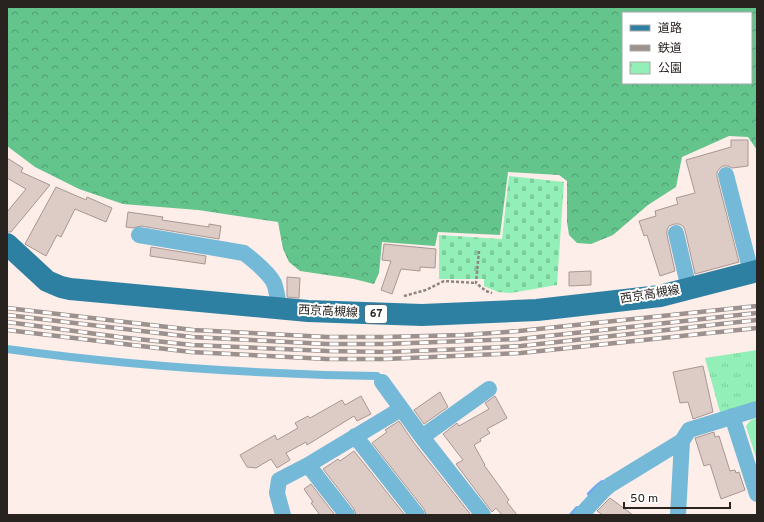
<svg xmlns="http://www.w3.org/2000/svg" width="764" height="522" font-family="Overpass,'Noto Sans JP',sans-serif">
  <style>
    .green { fill: #92efb7 }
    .forest { fill: url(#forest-crowns); fill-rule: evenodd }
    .cemetery { fill: url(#cemetery-stones) }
    .park { fill: url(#park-tufts) }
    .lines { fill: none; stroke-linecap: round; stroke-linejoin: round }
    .stream { stroke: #6fa9f3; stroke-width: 4 }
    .building { fill: #ddcbc6; stroke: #a89792 }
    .path { stroke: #8e8480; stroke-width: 2.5; stroke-dasharray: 3 2; stroke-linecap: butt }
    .service { stroke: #75b9d9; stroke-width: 8 }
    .minor { stroke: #75b9d9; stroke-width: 16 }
    .primary { stroke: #2e80a2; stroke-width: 22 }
    .rail-casing { stroke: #9c918d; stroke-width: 4.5 }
    .rail { stroke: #fff; stroke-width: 3; stroke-dasharray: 9; stroke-linecap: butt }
    .labels { text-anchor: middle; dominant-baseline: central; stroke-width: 4; stroke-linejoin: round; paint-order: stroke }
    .shield { fill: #fff; stroke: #696563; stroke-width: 1 }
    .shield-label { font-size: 11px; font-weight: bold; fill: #292320 }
    .street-label { font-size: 12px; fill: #292320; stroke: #fff }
  </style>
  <defs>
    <pattern id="forest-crowns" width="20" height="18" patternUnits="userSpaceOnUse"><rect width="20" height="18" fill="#63c48c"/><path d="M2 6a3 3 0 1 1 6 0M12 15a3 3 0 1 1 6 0" fill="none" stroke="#529f72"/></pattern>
    <pattern id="cemetery-stones" width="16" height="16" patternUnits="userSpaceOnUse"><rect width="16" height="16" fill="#92efb7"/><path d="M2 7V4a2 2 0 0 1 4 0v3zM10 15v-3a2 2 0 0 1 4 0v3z" fill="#7ecd9d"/></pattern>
    <pattern id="park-tufts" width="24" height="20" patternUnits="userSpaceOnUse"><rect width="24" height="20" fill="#92efb7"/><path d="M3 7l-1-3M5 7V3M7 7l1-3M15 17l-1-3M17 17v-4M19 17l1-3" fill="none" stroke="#7ecd9d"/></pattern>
  </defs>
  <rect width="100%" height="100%" fill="#fdeee9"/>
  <!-- green -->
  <path class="green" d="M757,418V461L746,426L751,420Z"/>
  <!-- forest -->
  <path class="forest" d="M7,7H757V150L748,137L729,136L682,157L676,187L648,205L613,235L591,244L577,243L569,235L567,222V181L559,175L508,172L500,235L438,232L435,246L382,242L379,273L374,284L354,279L300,271L289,262L283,249L278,222L198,210L123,204L79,189L35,167L7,146ZM623,13H751V83H623Z"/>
  <!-- cemetery -->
  <path class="cemetery" d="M509,176L564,182L557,285L511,293L498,292L484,286V279H439V235L502,239Z"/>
  <!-- park -->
  <path class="park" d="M757,350V402L720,412L705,358Z"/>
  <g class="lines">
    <!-- stream -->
    <path class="stream" d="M589,494L597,486L602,482
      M571,515L577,508"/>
  </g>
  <!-- building -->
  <path class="building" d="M731,140H748V166L732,168L728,166H723L720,168L717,172V177L739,262L695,274L685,230L683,226L679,224H674L669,226L667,230V235L675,271L660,276L647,235L644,236L639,221L656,216L655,211L678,204L676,198L695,193L686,160L731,147Z
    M7,158L23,168L21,172L50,185L11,232H7V212L26,189L7,178Z
    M56,187L86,200L87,197L112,208L106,222L75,209L61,237L57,235L46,256L25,244Z
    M128,212L163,217L162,220L209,227V224L221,226L219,239L141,226L133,228L126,227Z
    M384,244L436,249L435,268L420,267V271L401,269L392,294L381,290L391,261L382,260Z
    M151,247L206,256L205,264L150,256Z
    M591,271V285L569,286V272Z
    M287,277L300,278L299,298L287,297Z
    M703,366L713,412L693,419L688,402L680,403L673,372Z
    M440,392L448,407L424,424L414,410Z
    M361,396L371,414L357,421L354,416L307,445L306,442L286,453L290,460L277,468L271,459L256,468L247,467L240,455L275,435L277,440L298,428L295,423L308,416L310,418L342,400L345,405Z
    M495,396L507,418L487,429L490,433L480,439L481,441L474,445L485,465H484L500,487L509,500L507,502L517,515H502L496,508L492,512L456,464L463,460L443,434L457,423L459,426L489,409L485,403Z
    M399,421L414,443L471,515H426L424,509L372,443L387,432L385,430Z
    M714,432L715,437L719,436L730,471L735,470L736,473L739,472L745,490L721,499L710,464L704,466L695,438Z
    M354,451L405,515H356L354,509L323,469L338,459L340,461Z
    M311,484L335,515H320L311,503L313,502L304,489Z
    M610,498L633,515H603L597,511Z"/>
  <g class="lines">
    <!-- path -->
    <path class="path" d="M479,251L476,283L486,291L492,293
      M404,296L426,290L444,281L476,283"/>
    <!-- service -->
    <path class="service" d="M7,349C130,366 252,374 377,376L382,382"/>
    <!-- minor -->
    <path class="minor" d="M726,175L751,272
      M676,233L689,289
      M139,235L244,253C253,260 269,273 274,283C277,291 278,300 279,309
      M382,382L422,437L483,515
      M732,416L757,494
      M355,436L417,515
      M422,437L489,389
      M308,465L347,515
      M283,515L277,493L279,480L308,465L401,409
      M581,515L603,491L610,485L682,441L689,430L757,409
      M678,515L682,441"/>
    <!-- primary -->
    <path class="primary" d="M7,244L47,281L61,287L70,289L308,311L422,315L537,310L660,296L757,271"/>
    <defs>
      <path id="rail" d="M7,308L193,330L327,337H385L464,335L519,331L757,306
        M7,315L192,337L327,344H385L520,339L757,313
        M7,322L119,337L192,345L327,351L386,352L465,349L521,346L757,320
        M7,330L191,352L327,359H386L521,353L757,328"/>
    </defs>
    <!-- rail casing -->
    <use href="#rail" class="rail-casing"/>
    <!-- rail -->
    <use href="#rail" class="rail"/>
  </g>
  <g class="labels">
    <!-- shield labels -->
    <rect class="shield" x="365" y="305" width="22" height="18" rx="3"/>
    <g class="shield-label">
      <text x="376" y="314">67</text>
    </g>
    <!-- street labels -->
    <g class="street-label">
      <text transform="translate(650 295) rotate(-9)">西京高槻線</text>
      <text transform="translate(328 312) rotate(3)">西京高槻線</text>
    </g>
  </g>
  <!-- border -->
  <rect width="764" height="522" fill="none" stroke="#292320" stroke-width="16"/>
  <!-- legend -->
  <rect x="622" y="12" width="130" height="72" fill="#ffffff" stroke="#a9a7a6"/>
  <rect x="630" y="25" width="20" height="6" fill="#2e80a2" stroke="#a9a7a6"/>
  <text x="658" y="32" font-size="12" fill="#292320">道路</text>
  <rect x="630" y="45" width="20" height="6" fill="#9c918d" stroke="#a9a7a6"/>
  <text x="658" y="52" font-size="12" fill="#292320">鉄道</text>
  <rect x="630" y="62" width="20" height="12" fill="url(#park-tufts)" stroke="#a9a7a6"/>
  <text x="658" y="72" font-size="12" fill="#292320">公園</text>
  <!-- scale -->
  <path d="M624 502v6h106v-6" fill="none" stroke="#292320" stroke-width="2"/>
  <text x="630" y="502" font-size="12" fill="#292320" stroke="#ffffff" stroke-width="3" paint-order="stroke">50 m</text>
</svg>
